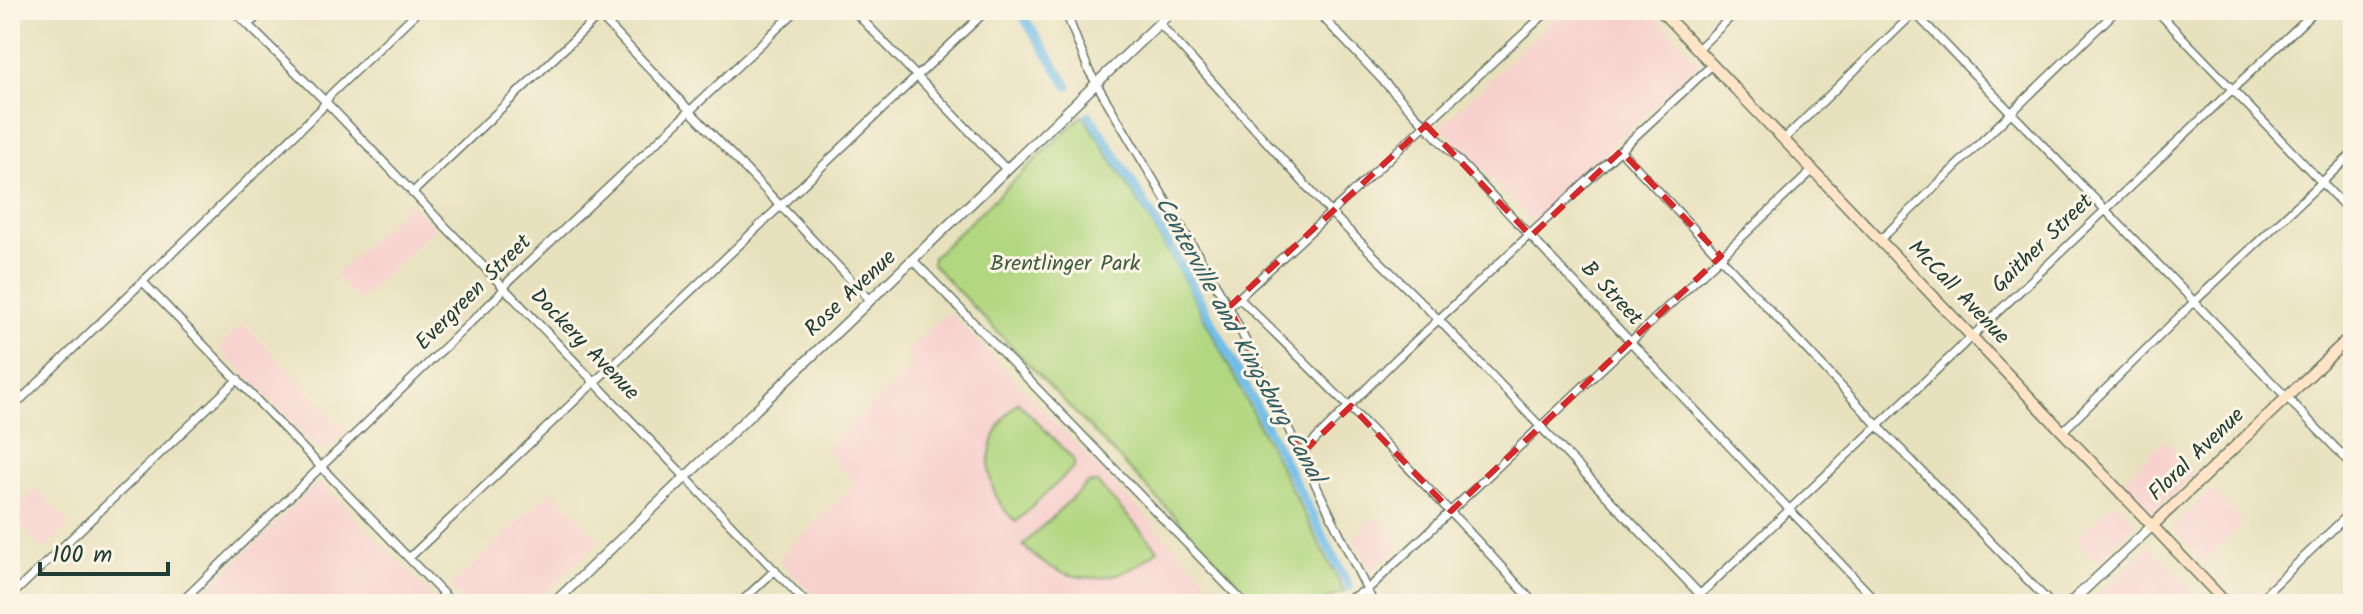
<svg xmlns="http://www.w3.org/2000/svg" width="2363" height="614" font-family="Kalam,sans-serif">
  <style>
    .built { fill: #f7d0ce }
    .green { fill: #b2d781; stroke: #688a5a; stroke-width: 2 }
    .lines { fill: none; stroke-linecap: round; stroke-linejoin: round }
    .canal { stroke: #70beea; stroke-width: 9 }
    .minor-casing { stroke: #657664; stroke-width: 10 }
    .tertiary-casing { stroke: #657664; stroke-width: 12 }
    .secondary-casing { stroke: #657664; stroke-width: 13 }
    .minor { stroke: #fff; stroke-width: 7 }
    .tertiary { stroke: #fff; stroke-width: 9 }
    .secondary { stroke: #ffe4c6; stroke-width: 10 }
    .marked { fill: none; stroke: #d62828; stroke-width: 6; stroke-dasharray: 16 10; stroke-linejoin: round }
    .labels { text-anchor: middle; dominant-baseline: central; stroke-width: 6; stroke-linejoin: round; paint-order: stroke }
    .street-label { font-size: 22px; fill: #1f3d34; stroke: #fcf5e5 }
    .park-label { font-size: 22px; fill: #3c5c43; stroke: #fcf5e5 }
    .water-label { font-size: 24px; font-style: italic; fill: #335d62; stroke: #fcf5e5 }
  </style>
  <rect width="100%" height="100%" fill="#fcf5e5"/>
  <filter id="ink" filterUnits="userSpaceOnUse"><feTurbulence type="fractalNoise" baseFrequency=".0125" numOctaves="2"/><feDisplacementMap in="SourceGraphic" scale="16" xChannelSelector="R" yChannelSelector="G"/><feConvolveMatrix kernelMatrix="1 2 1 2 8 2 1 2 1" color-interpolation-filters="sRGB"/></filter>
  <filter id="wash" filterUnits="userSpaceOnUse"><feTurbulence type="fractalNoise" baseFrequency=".006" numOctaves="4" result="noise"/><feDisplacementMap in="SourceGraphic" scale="32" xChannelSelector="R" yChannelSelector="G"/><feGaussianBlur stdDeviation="1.8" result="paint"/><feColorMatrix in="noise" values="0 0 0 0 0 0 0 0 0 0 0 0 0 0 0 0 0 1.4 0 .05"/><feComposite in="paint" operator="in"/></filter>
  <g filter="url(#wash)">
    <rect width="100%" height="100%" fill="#e8e1be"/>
    <!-- built -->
    <path class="built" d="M1564,10H1649L1700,63L1533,221L1441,126Z
      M410,203L434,228L359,300L335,275Z
      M949,312L1230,604H821L778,560L856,483L825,449L914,364L905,353Z
      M243,323L346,431L324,451L318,450L219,347Z
      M2165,440L2193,474L2153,514L2123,482Z
      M321,483L440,604H192L316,485Z
      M36,489L70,525L44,549L10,514Z
      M2212,489L2244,523L2203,561L2173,528Z
      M552,490L600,540L534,604H466L450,587Z
      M2116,501L2136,524L2098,561L2076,539Z
      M1374,518L1400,546L1371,572L1353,538Z
      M2150,546L2206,604H2089L2119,576Z"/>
    <!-- green -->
    <path class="green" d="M1083,115L1150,220L1195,300L1344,592L1317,604H1259L932,264L933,257Z
      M1018,402L1074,460V467L1016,522C978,487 982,437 1018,402Z
      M1088,483H1097L1158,549C1119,589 1060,587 1023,545Z"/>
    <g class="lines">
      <!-- canal -->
      <path class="canal" d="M1019,10L1068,86
        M1089,115C1189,264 1266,428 1349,587"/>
    </g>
  </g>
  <g filter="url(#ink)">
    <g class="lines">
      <defs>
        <path id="minor" d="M233,10L325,101L807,604
          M594,10L870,300
          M853,10L1007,170
          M1065,10L1089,71L1229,307L1374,604
          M1316,10L1879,604
          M1912,10L2353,466
          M2156,10L2353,215
          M1159,23L1330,212L1440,321L1709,604
          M248,25L264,10
          M1698,49L1738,10
          M1784,139L1917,10
          M1621,151L1879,427L2051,604
          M412,193L605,10
          M1880,240L2117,10
          M913,260L1245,604
          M143,282L453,604
          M1239,298C1341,397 1440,498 1535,604
          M1229,307L1549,10
          M10,410L321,109L330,95L419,10
          M2062,432L2195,301L2353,153
          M1301,454L1395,360L1713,64
          M409,558L987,10
          M10,597L238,379
          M179,604L499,295L509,281L797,10
          M739,604L775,570
          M1339,604L1368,589L1813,170
          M1690,604L2316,10
          M2255,604L2353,510"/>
        <path id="tertiary" d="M553,604L1173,10
          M2069,604L2151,527"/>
        <path id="secondary" d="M1660,10L2227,604
          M2151,527L2353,334"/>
      </defs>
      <!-- minor casing -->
      <use href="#minor" class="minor-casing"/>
      <!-- tertiary casing -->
      <use href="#tertiary" class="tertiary-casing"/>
      <!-- secondary casing -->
      <use href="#secondary" class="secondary-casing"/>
      <!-- minor -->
      <use href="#minor" class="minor"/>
      <!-- tertiary -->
      <use href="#tertiary" class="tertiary"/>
      <!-- secondary -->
      <use href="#secondary" class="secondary"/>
    </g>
  </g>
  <!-- marked area -->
  <path class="marked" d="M1426,125L1531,236L1621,151L1721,256L1451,511L1351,406L1301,454L1229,307Z"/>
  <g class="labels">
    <!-- street labels -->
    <g class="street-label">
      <text transform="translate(2043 244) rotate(-44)">Gaither Street</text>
      <text transform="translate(474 293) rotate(-45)">Evergreen Street</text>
      <text transform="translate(1958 293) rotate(46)">McCall Avenue</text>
      <text transform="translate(851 294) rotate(-43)">Rose Avenue</text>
      <text transform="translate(1611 294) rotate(47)">B Street</text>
      <text transform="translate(584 345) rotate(46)">Dockery Avenue</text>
      <text transform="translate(2197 455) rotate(-44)">Floral Avenue</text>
    </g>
    <!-- park labels -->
    <g class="park-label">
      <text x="1065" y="264">Brentlinger Park</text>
    </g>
    <!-- water labels -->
    <g class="water-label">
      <text transform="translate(1239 340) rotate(61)">Centerville and Kingsburg Canal</text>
    </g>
  </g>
  <!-- margin -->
  <rect width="2363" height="614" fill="none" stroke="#fcf5e5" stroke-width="40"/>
  <!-- scale -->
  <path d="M40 562v12h128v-12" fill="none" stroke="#1f3d34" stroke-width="4"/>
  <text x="52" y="562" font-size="24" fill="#1f3d34" stroke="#fcf5e5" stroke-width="6" paint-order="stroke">100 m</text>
</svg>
